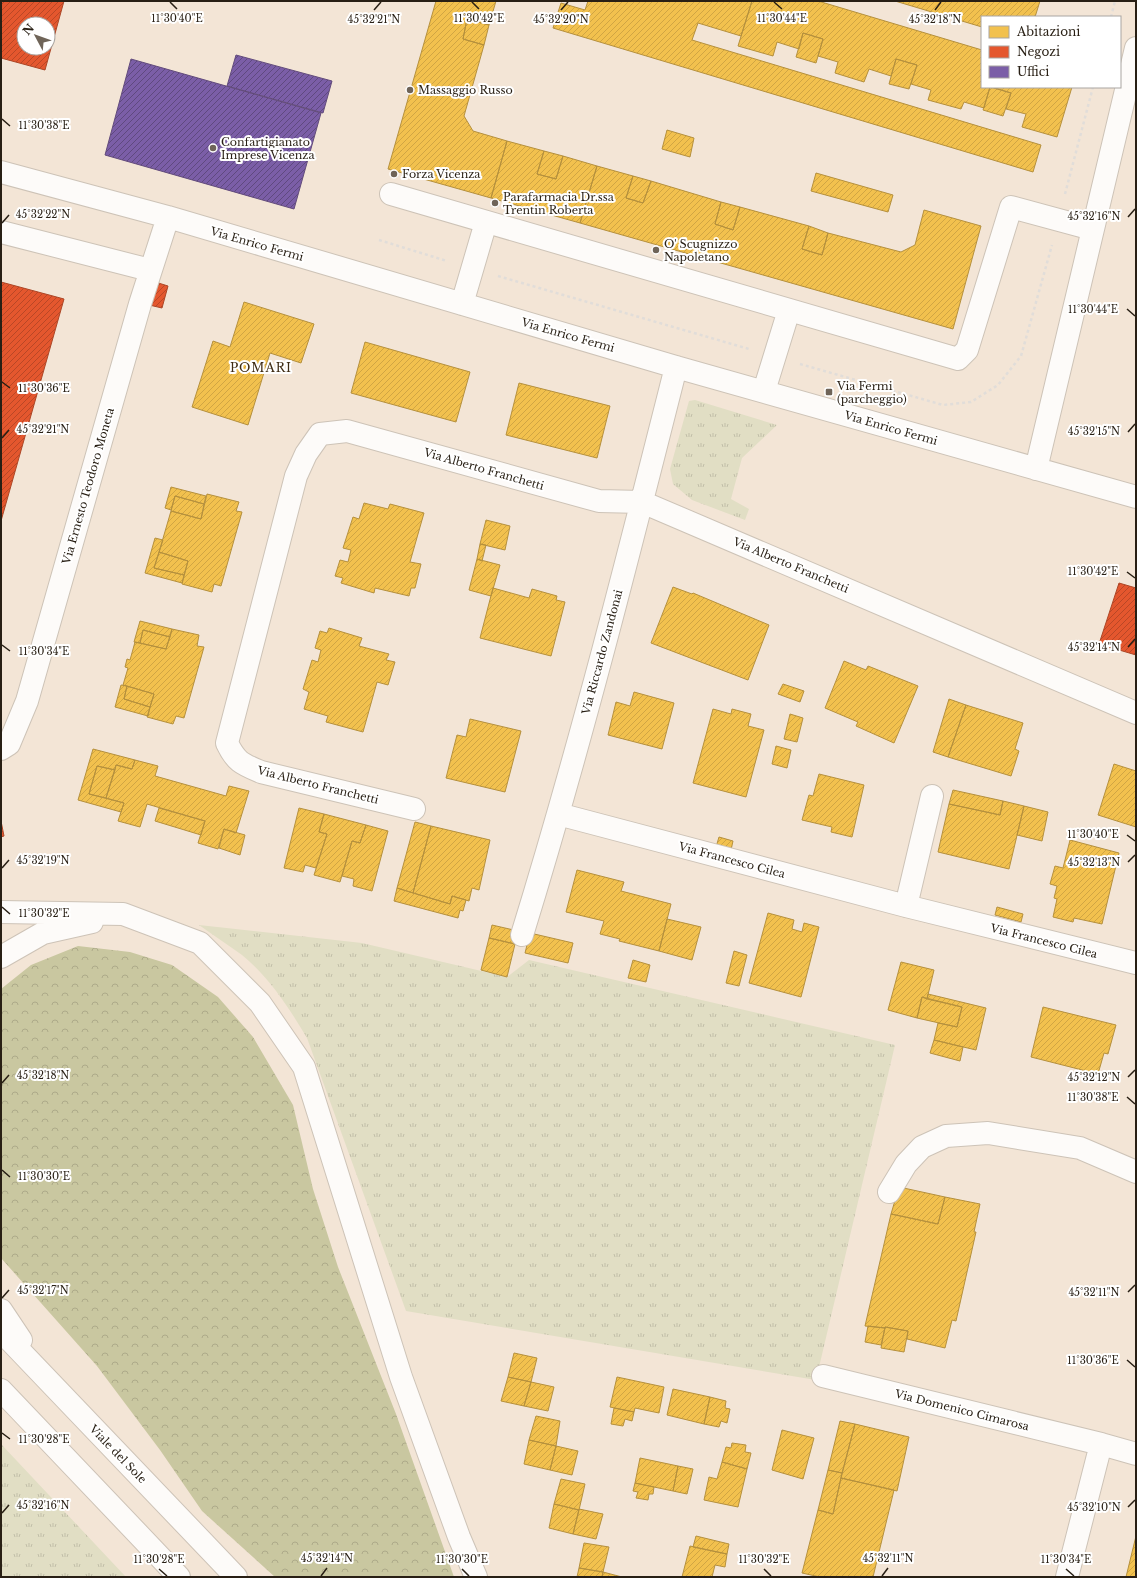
<svg xmlns="http://www.w3.org/2000/svg" width="1137" height="1578" font-family="'Libre Baskerville',serif">
  <style>
    .grass { fill: url(#grass-tufts) }
    .forest { fill: url(#forest-crowns) }
    .homes { fill: url(#homes-hatch); stroke: #b5903d }
    .shops { fill: url(#shops-hatch); stroke: #ac4626; fill-rule: evenodd }
    .offices { fill: url(#offices-hatch); stroke: #624b7b }
    .lines { fill: none; stroke-linecap: round; stroke-linejoin: round }
    .minor-casing { stroke: #cdc3b7; stroke-width: 24 }
    .highway-casing { stroke: #cdc3b7; stroke-width: 24 }
    .path { stroke: #e1ddd9; stroke-width: 2.5; stroke-dasharray: 3 3; stroke-linecap: butt }
    .minor { stroke: #fdfbf9; stroke-width: 22 }
    .highway { stroke: #fdfbf9; stroke-width: 22 }
    .ticks { fill: none; stroke: #281f14; stroke-width: 1.5 }
    .poi-dot { fill: #6f6458; stroke: #fff; stroke-width: 1.5 }
    .labels { text-anchor: middle; dominant-baseline: central; stroke-width: 4; stroke-linejoin: round; paint-order: stroke }
    .poi-label { font-size: 11px; fill: #281f14; stroke: #fff; text-anchor: start }
    .street-label { font-size: 11px; fill: #281f14; stroke: #fff }
    .neighbourhood-label { font-size: 12px; letter-spacing: 1px; fill: #3f2c14; stroke: #fff }
    .ticks-label { font-size: 10px; text-anchor: middle; fill: #281f14; stroke: #fff; stroke-width: 4; stroke-linejoin: round; paint-order: stroke }
  </style>
  <defs>
    <pattern id="grass-tufts" width="24" height="20" patternUnits="userSpaceOnUse"><rect width="24" height="20" fill="#e1dec4"/><path d="M3 7l-1-3M5 7V3M7 7l1-3M15 17l-1-3M17 17v-4M19 17l1-3" fill="none" stroke="#c1bea8"/></pattern>
    <pattern id="forest-crowns" width="20" height="18" patternUnits="userSpaceOnUse"><rect width="20" height="18" fill="#c9c7a0"/><path d="M2 6a3 3 0 1 1 6 0M12 15a3 3 0 1 1 6 0" fill="none" stroke="#adaa89"/></pattern>
    <pattern id="homes-hatch" width="6" height="6" patternUnits="userSpaceOnUse"><rect width="6" height="6" fill="#f2c14e"/><path d="M-1 1l2-2M0 6l6-6M5 7l2-2" fill="none" stroke="#d0a543"/></pattern>
    <pattern id="shops-hatch" width="6" height="6" patternUnits="userSpaceOnUse"><rect width="6" height="6" fill="#e4572e"/><path d="M-1 1l2-2M0 6l6-6M5 7l2-2" fill="none" stroke="#b94726"/></pattern>
    <pattern id="offices-hatch" width="6" height="6" patternUnits="userSpaceOnUse"><rect width="6" height="6" fill="#7b5ea7"/><path d="M-1 1l2-2M0 6l6-6M5 7l2-2" fill="none" stroke="#5f497f"/></pattern>
  </defs>
  <rect width="100%" height="100%" fill="#f3e5d6"/>
  <!-- grass -->
  <path class="grass" d="M695,400L777,425L742,458L731,499L749,509L745,520L692,500L673,484L670,469L689,401Z
    M199,925L362,943L507,977L529,960L895,1045L816,1380L406,1311L307,1038C289,1008 270,978 242,955C228,945 213,935 199,925Z
    M1,1444L126,1577H1Z"/>
  <!-- forest -->
  <path class="forest" d="M78,946L130,952L172,965L218,997L253,1037L293,1105L313,1189L338,1267L396,1414L454,1577H275L202,1511L160,1450L97,1366L1,1258V989L31,965Z"/>
  <!-- homes -->
  <path class="homes" d="M436,1H496L489,25L467,19L463,39L484,45L464,116L473,131L507,141L491,198L388,169Z
    M588,1H752L741,36L698,23L692,40L1041,145L1033,172L553,28L561,3L585,10Z
    M752,1H818L982,50V87H990L984,108L964,102L961,109L928,100L931,90L911,84L917,65L896,59L891,76L869,69L864,82L835,73L838,62L818,56L823,39L803,33L799,49L777,42L773,56L738,46Z
    M895,1H1040L1035,17H982V27Z
    M467,19L489,25L484,45L463,39Z
    M803,33L823,39L816,63L796,57Z
    M896,59L917,65L909,89L889,84Z
    M990,87L1011,93L1003,116L983,110Z
    M992,87H1072L1057,137L1022,127L1026,114L1006,109L1011,93Z
    M667,130L694,138L690,157L662,149Z
    M507,141L544,151L537,174L556,179L563,156L597,166L580,223L491,198Z
    M544,151L563,156L556,179L537,174Z
    M597,166L633,176L626,198L643,203L651,181L721,202L715,224L733,230L740,207L809,226L802,249L822,255L828,233L901,252L915,245L924,210L981,226L953,329L580,223Z
    M816,173L893,195L888,212L811,191Z
    M633,176L651,181L643,203L626,198Z
    M721,202L740,207L733,230L715,224Z
    M809,226L828,233L822,255L802,249Z
    M244,302L314,324L301,363L270,353L248,425L192,407L213,341L230,347Z
    M365,342L470,372L456,422L351,393Z
    M519,383L610,406L597,458L506,435Z
    M171,487L206,496L204,504L175,496L171,510L165,508Z
    M207,494L239,502L236,511L242,512L221,586L214,584L212,592L182,584L188,561L159,552L171,511L201,519Z
    M175,496L204,504L201,519L171,511Z
    M364,503L388,509L390,504L424,513L410,562L421,564L415,588H411L409,596L375,588L374,593L341,583L343,578L335,576L340,560L348,562L351,550L343,548L353,517L359,519Z
    M486,520L510,526L505,550L480,544Z
    M155,538L163,540L154,568L184,575L182,583L145,573Z
    M480,544L486,545L482,561L477,559Z
    M159,552L188,561L184,575L154,568Z
    M477,559L500,565L491,596L469,590Z
    M673,587L692,594L693,593L769,625L748,680L651,643Z
    M493,588L529,598L532,589L557,596L556,600L565,602L551,656L480,638Z
    M140,621L172,629L170,637L143,630L140,643L134,642Z
    M329,628L362,638L359,646L389,654L386,660L395,662L388,685L377,682L363,732L326,722L328,716L304,709L309,692L303,689L312,660L318,662L321,650L315,648L320,631L327,633Z
    M172,629L199,635L197,646L204,647L184,718L176,716L173,724L147,717L154,694L123,685L128,668L125,667L127,659L130,660L135,642L166,649Z
    M143,630L170,637L166,649L140,643Z
    M844,661L866,670L868,666L918,686L894,743L856,726L858,722L825,708Z
    M783,684L804,691L800,702L778,694Z
    M121,685L127,686L124,699L150,707L148,716L115,707Z
    M127,686L154,694L150,707L124,699Z
    M634,692L674,703L662,749L608,735L616,702L630,706Z
    M949,699L966,705L948,757L933,752Z
    M966,705L1023,723L1015,749L1019,751L1011,776L948,757Z
    M713,709L731,714L732,709L751,714L748,726L764,730L746,797L693,783Z
    M790,714L803,718L797,742L784,739Z
    M470,719L521,731L505,792L446,778L457,735L466,737Z
    M776,746L791,750L787,768L772,764Z
    M93,749L135,760L132,769L116,765L115,770L97,766L89,794L124,803L121,812L78,800Z
    M135,760L158,766L155,776L226,796L229,786L249,791L236,833L224,829L218,849L198,843L205,821L147,804L140,827L118,821L124,803L106,798L116,765L132,769Z
    M1114,764L1136,771V827L1098,815Z
    M97,766L115,770L106,798L89,794Z
    M819,774L864,785L852,837L831,832L832,827L802,820L809,795L813,796Z
    M953,790L1003,801L1000,815L949,804Z
    M1003,801L1024,806L1009,869L938,852L949,804L1000,815Z
    M1024,806L1048,812L1042,841L1017,835Z
    M159,808L205,821L201,835L155,821Z
    M299,808L324,814L319,832L327,834L316,868L305,865L303,872L284,868Z
    M324,814L366,825L360,843L352,841L340,882L314,875L327,834L319,832Z
    M415,822L431,826L413,893L397,888Z
    M366,825L388,831L372,891L353,886L354,879L342,876L352,841L360,843Z
    M431,826L490,840L479,890L472,888L469,901L452,896L450,904L413,893Z
    M224,829L245,835L240,855L219,848Z
    M719,837L733,841L731,850L716,847Z
    M1070,840L1119,853L1102,924L1074,918L1073,922L1053,917L1057,899L1054,898L1057,886L1050,884L1055,866L1063,868Z
    M577,870L624,882L621,891L671,904L659,951L619,941L620,939L600,934L604,921L566,912Z
    M397,888L450,904L452,896L466,900L463,911L460,910L458,918L394,901Z
    M997,907L1023,914L1021,922L995,915Z
    M768,913L794,920L792,929L802,932L804,923L819,927L801,997L749,983Z
    M667,919L701,927L692,960L659,951Z
    M492,925L518,931L515,944L489,938Z
    M530,933L573,943L568,963L525,953Z
    M489,938L515,944L507,977L481,970Z
    M734,951L747,955L739,986L726,983Z
    M633,960L650,965L646,982L628,978Z
    M901,962L934,970L927,999L922,997L917,1018L888,1010Z
    M928,994L986,1008L976,1050L934,1040L938,1023L957,1027L962,1007L927,999Z
    M922,997L962,1007L957,1027L917,1018Z
    M1043,1007L1116,1025L1108,1054L1104,1053L1098,1074L1031,1057Z
    M934,1040L963,1047L960,1061L930,1053Z
    M899,1187L945,1197L938,1224L891,1214Z
    M945,1197L980,1204L974,1232H976L956,1321L952,1320L945,1348L907,1339L908,1331L885,1327V1328L865,1326L891,1214L938,1224Z
    M868,1326L885,1328L881,1345L865,1342Z
    M885,1327L908,1331L904,1352L881,1348Z
    M514,1353L537,1358L531,1382L508,1377Z
    M508,1377L531,1382L524,1406L501,1401Z
    M617,1377L664,1387L659,1413L635,1408L634,1412L610,1407Z
    M531,1382L554,1387L548,1411L524,1406Z
    M673,1389L710,1397L704,1424L667,1415Z
    M710,1397L726,1401L725,1408L730,1409L727,1423L721,1421L719,1427L704,1424Z
    M614,1408L634,1412L632,1421L625,1419L623,1426L611,1424Z
    M536,1416L560,1421L556,1446L529,1440Z
    M840,1421L855,1424L842,1473L828,1470Z
    M855,1424L909,1437L897,1491L841,1478Z
    M782,1430L814,1438L803,1479L772,1470Z
    M529,1440L556,1446L550,1470L524,1464Z
    M732,1443L746,1445L745,1452L751,1453L747,1469L722,1462L726,1447L731,1448Z
    M556,1446L578,1451L572,1475L550,1470Z
    M640,1458L678,1466L673,1491L635,1483Z
    M722,1462L747,1469L738,1507L704,1500L709,1477L717,1479Z
    M678,1466L693,1469L687,1494L673,1491Z
    M828,1470L842,1473L833,1514L818,1510Z
    M841,1478L894,1490L873,1577H820L802,1573L818,1510L833,1514Z
    M561,1479L585,1484L579,1510L554,1504Z
    M635,1483L654,1487L653,1494H649L648,1500L636,1498L638,1492L633,1491Z
    M554,1504L579,1510L573,1534L549,1528Z
    M579,1509L603,1514L596,1539L573,1534Z
    M696,1536L729,1544L727,1554L693,1547Z
    M1136,1536V1577H1126Z
    M584,1543L609,1547L603,1572L579,1568Z
    M690,1546L727,1554L725,1567L715,1565L712,1577H682Z
    M579,1568L603,1572L602,1577H577Z
    M603,1572L622,1577H602Z"/>
  <!-- shops -->
  <path class="shops" d="M1,1H64L45,70L1,58ZM24,24H48V48H24Z
    M152,281L168,286L162,308L145,304Z
    M1,282L64,299L1,521Z
    M1119,583L1136,588V655L1099,644Z
    M1,821L4,836L1,837Z"/>
  <!-- offices -->
  <path class="offices" d="M236,55L332,81L323,113L227,86Z
    M131,59L321,113L294,209L105,155Z"/>
  <g class="lines">
    <defs>
      <path id="minor" d="M1,172L168,217L676,367L1136,497
        M391,194L958,359L967,350L1011,207L1092,229
        M1,232L150,270
        M462,304L486,222
        M764,391L789,310
        M1036,469L1136,48
        M1,749L9,744L27,701L140,304L168,217
        M414,809L261,772C242,764 236,762 227,743L296,476L306,454L320,434L347,431L599,501L642,502L1136,713
        M558,814L906,906L1136,963
        M906,906L932,796
        M522,935C580,747 628,557 676,367
        M889,1192L906,1164L922,1147L946,1136L988,1133L1080,1148L1136,1172
        M823,1376L1101,1444L1136,1454
        M1067,1577L1101,1444"/>
      <path id="highway" d="M1,912L123,914L200,943L260,1003L304,1067L401,1377L459,1537L476,1577
        M1,957L43,933L92,922
        M1,1310L21,1340
        M1,1331L236,1577
        M1,1390L179,1577"/>
    </defs>
    <!-- minor casing -->
    <use href="#minor" class="minor-casing"/>
    <!-- highway casing -->
    <use href="#highway" class="highway-casing"/>
    <!-- path -->
    <path class="path" d="M1111,17L1115,1
      M1065,194L1093,87
      M379,240L447,261
      M498,276L749,349
      M800,364L943,405L971,402L998,385L1021,356L1052,245"/>
    <!-- minor -->
    <use href="#minor" class="minor"/>
    <!-- highway -->
    <use href="#highway" class="highway"/>
  </g>
  <!-- ticks -->
  <path class="ticks" d="M170,2L177,9M472,2L479,9M774,2L782,9M374,10L381,2M561,10L568,2M935,10L941,2M2,119L10,126M1128,217L1135,209M2,223L9,215M1127,309L1135,316M2,382L10,388M1128,432L1135,424M2,438L9,430M1127,572L1135,578M2,645L10,651M1128,647L1135,639M1127,835L1135,841M1128,862L1135,855M2,868L9,860M2,907L10,914M1128,1077L1135,1070M2,1083L9,1075M1127,1097L1135,1104M2,1170L10,1177M1128,1292L1135,1285M2,1298L9,1290M1127,1360L1135,1367M2,1433L10,1439M1128,1507L1135,1500M2,1513L9,1505M159,1569L167,1576M462,1569L469,1576M764,1569L771,1576M1066,1569L1074,1576M321,1576L327,1568M882,1576L888,1568"/>
  <!-- markers -->
  <g class="poi-dot">
    <circle cx="410" cy="90" r="4"/>
    <circle cx="213" cy="148" r="4"/>
    <circle cx="394" cy="174" r="4"/>
    <circle cx="495" cy="203" r="4"/>
    <circle cx="656" cy="250" r="4"/>
    <rect x="825" y="388" width="8" height="8" rx="2"/>
  </g>
  <g class="labels">
    <!-- poi labels -->
    <g class="poi-label">
      <text x="418" y="90">Massaggio Russo</text>
      <text x="221" y="142">Confartigianato<tspan x="221" dy="13">Imprese Vicenza</tspan></text>
      <text x="402" y="174">Forza Vicenza</text>
      <text x="503" y="197">Parafarmacia Dr.ssa<tspan x="503" dy="13">Trentin Roberta</tspan></text>
      <text x="664" y="244">O' Scugnizzo<tspan x="664" dy="13">Napoletano</tspan></text>
      <text x="837" y="386">Via Fermi<tspan x="837" dy="13">(parcheggio)</tspan></text>
    </g>
    <!-- street labels -->
    <g class="street-label">
      <text transform="translate(257 244) rotate(16)">Via Enrico Fermi</text>
      <text transform="translate(568 335) rotate(16)">Via Enrico Fermi</text>
      <text transform="translate(891 428) rotate(16)">Via Enrico Fermi</text>
      <text transform="translate(484 469) rotate(16)">Via Alberto Franchetti</text>
      <text transform="translate(88 486) rotate(-74)">Via Ernesto Teodoro Moneta</text>
      <text transform="translate(791 565) rotate(23)">Via Alberto Franchetti</text>
      <text transform="translate(602 652) rotate(-75)">Via Riccardo Zandonai</text>
      <text transform="translate(318 785) rotate(14)">Via Alberto Franchetti</text>
      <text transform="translate(732 860) rotate(15)">Via Francesco Cilea</text>
      <text transform="translate(1044 941) rotate(14)">Via Francesco Cilea</text>
      <text transform="translate(962 1410) rotate(14)">Via Domenico Cimarosa</text>
      <text transform="translate(118 1454) rotate(46)">Viale del Sole</text>
    </g>
    <!-- neighbourhood labels -->
    <g class="neighbourhood-label">
      <text x="261" y="367">POMARI</text>
    </g>
  </g>
  <g class="ticks-label">
    <text x="177" y="22">11°30'40"E</text>
    <text x="479" y="22">11°30'42"E</text>
    <text x="782" y="22">11°30'44"E</text>
    <text x="374" y="23">45°32'21"N</text>
    <text x="561" y="23">45°32'20"N</text>
    <text x="935" y="23">45°32'18"N</text>
    <text x="44" y="129">11°30'38"E</text>
    <text x="43" y="218">45°32'22"N</text>
    <text x="1094" y="220">45°32'16"N</text>
    <text x="1093" y="313">11°30'44"E</text>
    <text x="44" y="392">11°30'36"E</text>
    <text x="43" y="433">45°32'21"N</text>
    <text x="1094" y="435">45°32'15"N</text>
    <text x="1093" y="575">11°30'42"E</text>
    <text x="1094" y="651">45°32'14"N</text>
    <text x="44" y="655">11°30'34"E</text>
    <text x="1093" y="838">11°30'40"E</text>
    <text x="43" y="864">45°32'19"N</text>
    <text x="1094" y="866">45°32'13"N</text>
    <text x="44" y="917">11°30'32"E</text>
    <text x="43" y="1079">45°32'18"N</text>
    <text x="1094" y="1081">45°32'12"N</text>
    <text x="1093" y="1101">11°30'38"E</text>
    <text x="44" y="1180">11°30'30"E</text>
    <text x="43" y="1294">45°32'17"N</text>
    <text x="1094" y="1296">45°32'11"N</text>
    <text x="1093" y="1364">11°30'36"E</text>
    <text x="44" y="1443">11°30'28"E</text>
    <text x="43" y="1509">45°32'16"N</text>
    <text x="1094" y="1511">45°32'10"N</text>
    <text x="327" y="1562">45°32'14"N</text>
    <text x="888" y="1562">45°32'11"N</text>
    <text x="159" y="1563">11°30'28"E</text>
    <text x="462" y="1563">11°30'30"E</text>
    <text x="764" y="1563">11°30'32"E</text>
    <text x="1066" y="1563">11°30'34"E</text>
  </g>
  <!-- border -->
  <rect width="1137" height="1578" fill="none" stroke="#281f14" stroke-width="4"/>
  <!-- legend -->
  <rect x="981" y="16" width="140" height="72" fill="#ffffff" stroke="#a9a5a1"/>
  <rect x="989" y="26" width="20" height="12" fill="#f2c14e" stroke="#a9a5a1"/>
  <text x="1017" y="36" font-size="12" fill="#281f14">Abitazioni</text>
  <rect x="989" y="46" width="20" height="12" fill="#e4572e" stroke="#a9a5a1"/>
  <text x="1017" y="56" font-size="12" fill="#281f14">Negozi</text>
  <rect x="989" y="66" width="20" height="12" fill="#7b5ea7" stroke="#a9a5a1"/>
  <text x="1017" y="76" font-size="12" fill="#281f14">Uffici</text>
  <!-- north arrow -->
  <g transform="translate(36 36) rotate(311)"><circle r="19" fill="#ffffff" stroke="#a9a5a1"/>
  <path d="M0-3L7 15L0 10L-7 15Z" fill="#6f6458"/>
  <text y="-6" font-size="11" font-weight="bold" text-anchor="middle" fill="#281f14">N</text>
  </g>
</svg>
